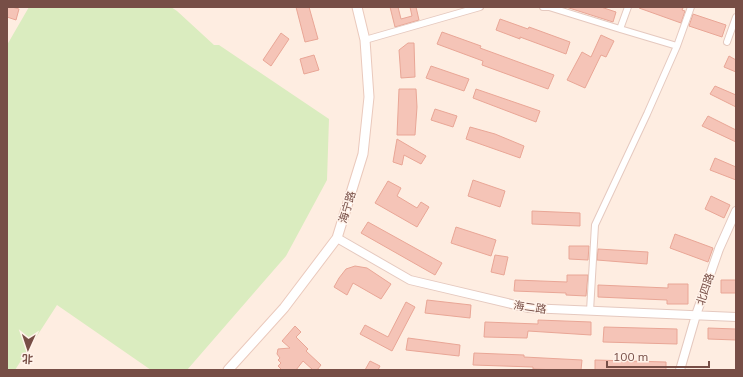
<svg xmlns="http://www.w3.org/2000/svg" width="743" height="377" font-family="Mulish,'Noto Sans SC',sans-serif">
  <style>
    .green { fill: #daecbf }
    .building { fill: #f5c4b7; stroke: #e9a696 }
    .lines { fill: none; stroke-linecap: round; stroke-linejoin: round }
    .minor-casing { stroke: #e5c9bf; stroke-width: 8 }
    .tertiary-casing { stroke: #e5c9bf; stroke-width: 10 }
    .secondary-casing { stroke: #eac9bc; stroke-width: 11 }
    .minor { stroke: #fff; stroke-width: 6 }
    .tertiary { stroke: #fff; stroke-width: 8 }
    .secondary { stroke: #fff; stroke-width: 9 }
    .labels { text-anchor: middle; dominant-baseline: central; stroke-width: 3; stroke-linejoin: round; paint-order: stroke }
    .street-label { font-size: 11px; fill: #774e46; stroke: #fff2e9 }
  </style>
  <rect width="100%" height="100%" fill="#feede1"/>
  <!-- green -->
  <path class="green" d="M29,7H171L177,11L214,45H219L329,119L327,180L286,256L187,370H151L57,305L15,370H7V45Z"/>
  <!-- building -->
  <path class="building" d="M7,7H12L19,9L16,20L7,17Z
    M296,7H309L318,39L305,42Z
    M390,7H398L401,19L412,16L410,7H416L419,20L395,27Z
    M566,7H601L616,12L613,22Z
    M639,7H679L683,8L682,10L685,11L681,23L639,8Z
    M693,14L726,25L722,37L689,26Z
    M500,19L528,29L529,27L570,42L566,54L520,37V39L496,30Z
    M442,32L481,46L480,48L554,75L548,89L482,65L483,61L437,44Z
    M281,33L289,39L271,66L263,60Z
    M601,35L614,41L606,57L601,55L585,88L567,80L582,52L591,57Z
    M408,43H414L415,77L401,78L399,50Z
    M314,55L319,70L304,74L300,59Z
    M729,56L736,60V72L724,67Z
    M431,66L469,79L464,91L426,78Z
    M715,86L736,95V107L710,94Z
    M399,89H416L417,107L415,135H397Z
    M476,89L540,111L536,122L473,98Z
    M435,109L457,116L453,127L431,120Z
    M708,116L736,130V142L702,126Z
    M470,127L495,134L524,146L520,158L466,139Z
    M397,139L426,156L421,164L404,155L402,165L393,162Z
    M715,158L736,167V180L710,170Z
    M473,180L505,191L500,207L468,196Z
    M388,181L401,188L397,196L417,208L421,202L429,207L417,227L375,203Z
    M711,196L730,205L724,218L705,209Z
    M532,211L580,213V226L532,224Z
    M368,222L442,263L435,275L361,233Z
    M456,227L496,240L491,256L451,243Z
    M675,234L713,248L708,262L670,248Z
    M569,246H589L588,260L569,259Z
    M598,249L648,252L647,264L597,260Z
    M495,255L508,257L504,275L491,272Z
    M355,266L367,268L391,284L381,299L353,283L347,295L334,287L339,278L346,269Z
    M567,275H588L586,296L566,295V293L514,291L515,280L567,282Z
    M721,280H736V293H721Z
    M668,284H688V304H667V300L598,297V285L668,288Z
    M427,300L471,305L470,318L425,313Z
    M406,302L415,307L392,351L360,334L365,325L388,337Z
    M538,320L591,322V335L528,331L527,338L484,337L485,322L538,324Z
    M295,326L301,332L296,337L308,349L306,351L321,365L317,370H313L303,361L296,370H282L278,366L281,363L278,360L280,358L277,354L278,349L290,348L282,341Z
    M604,327L677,329V344L603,342Z
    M708,328L736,329V340L708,339Z
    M408,338L460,345L459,356L406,350Z
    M474,353L524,355V357L582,360L581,370H558L533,369V367L473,365Z
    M595,360L666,362V370H595Z
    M370,361L380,366L378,370H365Z"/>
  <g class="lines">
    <defs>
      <path id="minor" d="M543,7H549L620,29L677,46
        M620,29L628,7
        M365,40L480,7
        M727,42L736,17
        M590,311L595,225L647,114L677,46L691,7"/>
      <path id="tertiary" d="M337,238L410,280L528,308L736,317
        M680,370L696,315L719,249L736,211"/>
      <path id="secondary" d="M228,370L284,308L337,238L363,154L369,97L365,40L357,7"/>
    </defs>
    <!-- minor casing -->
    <use href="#minor" class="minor-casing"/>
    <!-- tertiary casing -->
    <use href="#tertiary" class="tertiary-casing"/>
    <!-- secondary casing -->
    <use href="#secondary" class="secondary-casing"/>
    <!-- minor -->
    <use href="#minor" class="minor"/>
    <!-- tertiary -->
    <use href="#tertiary" class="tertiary"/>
    <!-- secondary -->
    <use href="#secondary" class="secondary"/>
  </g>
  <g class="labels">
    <!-- street labels -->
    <g class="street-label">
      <text transform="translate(347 207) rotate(-73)">海宁路</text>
      <text transform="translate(705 289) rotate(-71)">北四路</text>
      <text transform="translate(530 307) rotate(8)">海二路</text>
    </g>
  </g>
  <!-- border -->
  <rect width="743" height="377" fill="none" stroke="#774e46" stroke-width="16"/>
  <!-- north arrow -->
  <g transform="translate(28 349) rotate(183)" stroke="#fff2e9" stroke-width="3" paint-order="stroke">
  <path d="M0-3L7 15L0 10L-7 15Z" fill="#774e46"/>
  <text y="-6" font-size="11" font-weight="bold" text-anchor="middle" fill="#774e46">北</text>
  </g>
  <!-- scale -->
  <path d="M607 361v6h102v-6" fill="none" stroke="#774e46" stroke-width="2"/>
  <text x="613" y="361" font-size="12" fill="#774e46" stroke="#fff2e9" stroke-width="3" paint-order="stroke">100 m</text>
</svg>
